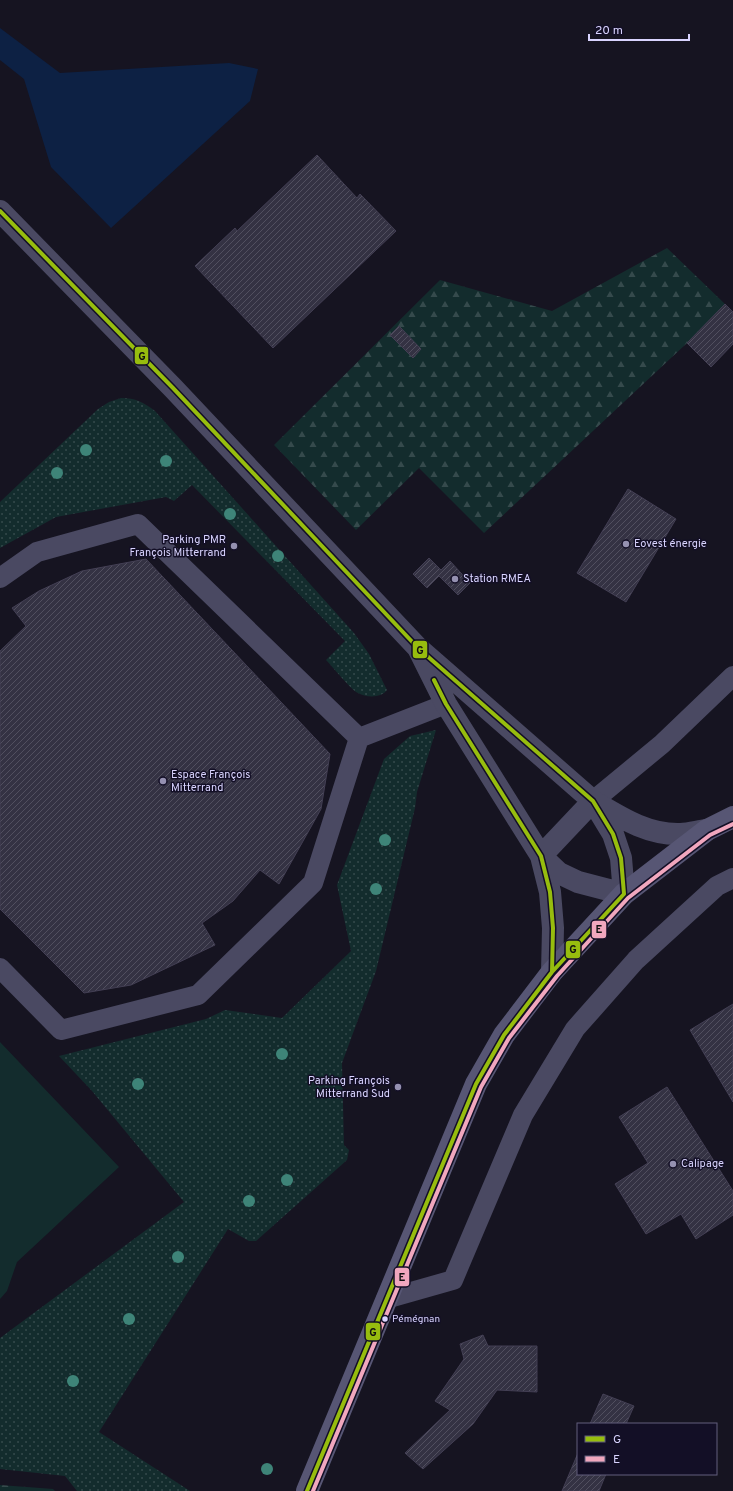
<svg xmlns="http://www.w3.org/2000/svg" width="733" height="1491" font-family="Overpass,sans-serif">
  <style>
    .grass { fill: url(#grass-dots) }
    .forest { fill: url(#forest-firs) }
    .pitch { fill: #132c2d }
    .water { fill: #0d2144 }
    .building { fill: url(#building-hatch); stroke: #433f54 }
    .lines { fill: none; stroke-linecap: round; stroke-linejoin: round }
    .lane { stroke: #4a4962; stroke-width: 20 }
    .street { stroke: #4a4962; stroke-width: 22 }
    .secondary { stroke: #575674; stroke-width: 22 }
    .bus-1-casing { stroke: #130f26; stroke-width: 7 }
    .bus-2-casing { stroke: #130f26; stroke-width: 7 }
    .bus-1 { stroke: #97bd0e; stroke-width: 4 }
    .bus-2 { stroke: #f1a7be; stroke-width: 4 }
    .tree { fill: #3e8478 }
    .poi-dot { fill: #9591b1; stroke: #130f26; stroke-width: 1.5 }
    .bus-dot { fill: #d9d4ff; stroke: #130f26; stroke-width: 1.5 }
    .labels { text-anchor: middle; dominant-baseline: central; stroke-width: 3; stroke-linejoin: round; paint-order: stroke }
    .bus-label { font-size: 10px; fill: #d9d4ff; stroke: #130f26; text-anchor: start }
    .poi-label { font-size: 11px; fill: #d9d4ff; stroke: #130f26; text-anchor: start }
    .line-badge { stroke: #130f26; stroke-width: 1.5 }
    .pale-badge-label { font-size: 11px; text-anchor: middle; font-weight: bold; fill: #111 }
  </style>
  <defs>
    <pattern id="grass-dots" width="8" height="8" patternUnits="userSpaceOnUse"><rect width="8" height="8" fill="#132c2d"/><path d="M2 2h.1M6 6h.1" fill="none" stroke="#354a4c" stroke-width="1.8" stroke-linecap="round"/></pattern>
    <pattern id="forest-firs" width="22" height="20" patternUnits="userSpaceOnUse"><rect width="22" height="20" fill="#132c2d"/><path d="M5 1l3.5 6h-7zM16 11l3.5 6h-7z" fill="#354a4c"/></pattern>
    <pattern id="building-hatch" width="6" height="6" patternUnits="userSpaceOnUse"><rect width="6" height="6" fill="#343243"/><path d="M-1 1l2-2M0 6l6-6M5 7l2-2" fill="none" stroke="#514f5f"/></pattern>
  </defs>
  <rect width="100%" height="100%" fill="#161421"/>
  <!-- grass -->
  <path class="grass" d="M121,398C136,398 143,402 155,411L354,633L369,654L387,690C381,698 367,698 358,693C351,690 333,667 326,660L345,641L192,485L174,501L166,497L56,517L0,548V502L98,409L109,402Z
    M436,730L417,792L415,808L376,971L342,1063L344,1145L349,1150L347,1160L256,1241H249L228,1229L99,1432L190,1491H77L65,1476L0,1469V1338L184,1202L92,1091L59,1056L206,1019L225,1010L282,1018L351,951L337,885L384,759L410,736Z"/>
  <!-- forest -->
  <path class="forest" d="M667,248L725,304L687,343L484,533L419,468L356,530L274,445L440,280L552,311Z
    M0,1485L53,1489L55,1491H0Z"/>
  <!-- pitch -->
  <path class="pitch" d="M0,1042L119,1167L17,1262L7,1291L0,1299Z"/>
  <!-- water -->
  <path class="water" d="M0,28L60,73L229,63L258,69L250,101L111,228L51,167L24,79L0,60Z"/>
  <!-- building -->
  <path class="building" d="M317,155L357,198L360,194L396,231L273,348L195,266L235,228L237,231Z
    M725,304L733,312V344L711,367L687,343Z
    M399,326L421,349L413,358L390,335Z
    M628,489L676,519L626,602L577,573Z
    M429,558L441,570L450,561L470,583L458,595L439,576L427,588L413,574Z
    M146,559L330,754L321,809L279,884L260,870L233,901L202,923L215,945L131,985L84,993L0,909V651L26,626L12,608L39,591L82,571Z
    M733,1004V1102L690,1030Z
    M667,1087L733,1191V1215L696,1239L681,1214L646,1234L615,1184L648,1163L619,1117Z
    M483,1335L488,1346H537V1392L497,1390L473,1424L423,1469L405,1453L450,1410L435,1401L464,1359L460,1344Z
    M603,1394L634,1406L626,1424H590Z
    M578,1453V1474H606L599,1491H562Z"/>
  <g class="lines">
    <!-- lane -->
    <path class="lane" d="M0,578L37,552L138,524L359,738L313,883L198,995L61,1030L0,968
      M359,738L446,704
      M593,801L662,744L733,676
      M386,1299L453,1280L523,1115L575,1029L636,960L717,886L733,878"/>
    <!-- street -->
    <path class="street" d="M0,211L173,388L418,648L593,801L613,834L621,858L624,894L578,882L559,873L541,856L446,704L418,648
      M541,856L593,801C620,817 647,835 680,834C689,834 698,831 707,830
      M541,856L550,892L553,928L552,972"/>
    <!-- secondary -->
    <path class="secondary" d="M307,1491L476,1084L504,1035L552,972L624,894L707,830L733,817"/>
    <defs>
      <path id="bus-1" d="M0,211L173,388L418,648L593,801L613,834L621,858L624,894L552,972L504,1035L476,1084L307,1491
        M434,680L446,704L541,856L550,892L553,928L552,972L542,985"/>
      <path id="bus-2" d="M313,1491L481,1087L509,1038L557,976L628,898L710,835L733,824"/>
    </defs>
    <!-- bus-1 casing -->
    <use href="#bus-1" class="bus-1-casing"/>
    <!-- bus-2 casing -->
    <use href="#bus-2" class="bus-2-casing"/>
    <!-- bus-1 -->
    <use href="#bus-1" class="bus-1"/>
    <!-- bus-2 -->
    <use href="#bus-2" class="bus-2"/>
  </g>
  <!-- trees -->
  <g class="tree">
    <circle cx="86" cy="450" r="6"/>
    <circle cx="166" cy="461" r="6"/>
    <circle cx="57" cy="473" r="6"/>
    <circle cx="230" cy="514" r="6"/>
    <circle cx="278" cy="556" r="6"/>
    <circle cx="385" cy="840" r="6"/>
    <circle cx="376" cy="889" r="6"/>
    <circle cx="282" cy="1054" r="6"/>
    <circle cx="138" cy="1084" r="6"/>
    <circle cx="287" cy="1180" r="6"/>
    <circle cx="249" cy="1201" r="6"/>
    <circle cx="178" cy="1257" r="6"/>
    <circle cx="129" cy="1319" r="6"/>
    <circle cx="73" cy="1381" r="6"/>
    <circle cx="267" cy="1469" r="6"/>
  </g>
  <!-- markers -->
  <g class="poi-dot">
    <circle cx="626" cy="544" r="4"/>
    <circle cx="234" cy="546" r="4"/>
    <circle cx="455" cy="579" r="4"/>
    <circle cx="163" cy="781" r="4"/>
    <circle cx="398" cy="1087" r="4"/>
    <circle cx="673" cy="1164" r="4"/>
  </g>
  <circle class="bus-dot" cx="385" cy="1319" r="3.5"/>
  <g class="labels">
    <!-- bus labels -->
    <g class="bus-label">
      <text x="392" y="1319">Pémégnan</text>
    </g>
    <!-- poi labels -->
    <g class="poi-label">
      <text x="226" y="540" text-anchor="end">Parking PMR<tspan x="226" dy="13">François Mitterrand</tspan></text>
      <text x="634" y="544">Eovest énergie</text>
      <text x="463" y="579">Station RMEA</text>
      <text x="171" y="775">Espace François<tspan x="171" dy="13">Mitterrand</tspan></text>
      <text x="390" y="1081" text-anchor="end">Parking François<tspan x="390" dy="13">Mitterrand Sud</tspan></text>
      <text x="681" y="1164">Calipage</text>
    </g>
  </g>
  <g class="line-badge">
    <rect x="134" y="346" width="15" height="19" rx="4" fill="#97bd0e"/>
    <rect x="412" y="640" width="16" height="19" rx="4" fill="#97bd0e"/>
    <rect x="591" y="920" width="16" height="19" rx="4" fill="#f1a7be"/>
    <rect x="565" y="940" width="16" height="19" rx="4" fill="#97bd0e"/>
    <rect x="394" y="1267" width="16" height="20" rx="4" fill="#f1a7be"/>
    <rect x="365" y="1322" width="16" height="19" rx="4" fill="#97bd0e"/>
  </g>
  <g class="pale-badge-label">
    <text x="142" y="360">G</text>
    <text x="420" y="654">G</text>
    <text x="599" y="933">E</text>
    <text x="573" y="953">G</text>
    <text x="402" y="1281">E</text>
    <text x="373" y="1336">G</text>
  </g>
  <!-- legend -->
  <rect x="577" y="1423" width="140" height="52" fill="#130f26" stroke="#625e7d"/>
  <rect x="585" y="1436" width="20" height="6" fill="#97bd0e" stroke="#625e7d"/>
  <text x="613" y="1443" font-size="12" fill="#d9d4ff">G</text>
  <rect x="585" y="1456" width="20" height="6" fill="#f1a7be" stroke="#625e7d"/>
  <text x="613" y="1463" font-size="12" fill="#d9d4ff">E</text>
  <!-- scale -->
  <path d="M589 34v6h100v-6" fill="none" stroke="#d9d4ff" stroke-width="2"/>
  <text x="595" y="34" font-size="12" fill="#d9d4ff" stroke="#130f26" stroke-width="3" paint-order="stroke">20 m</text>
</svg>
